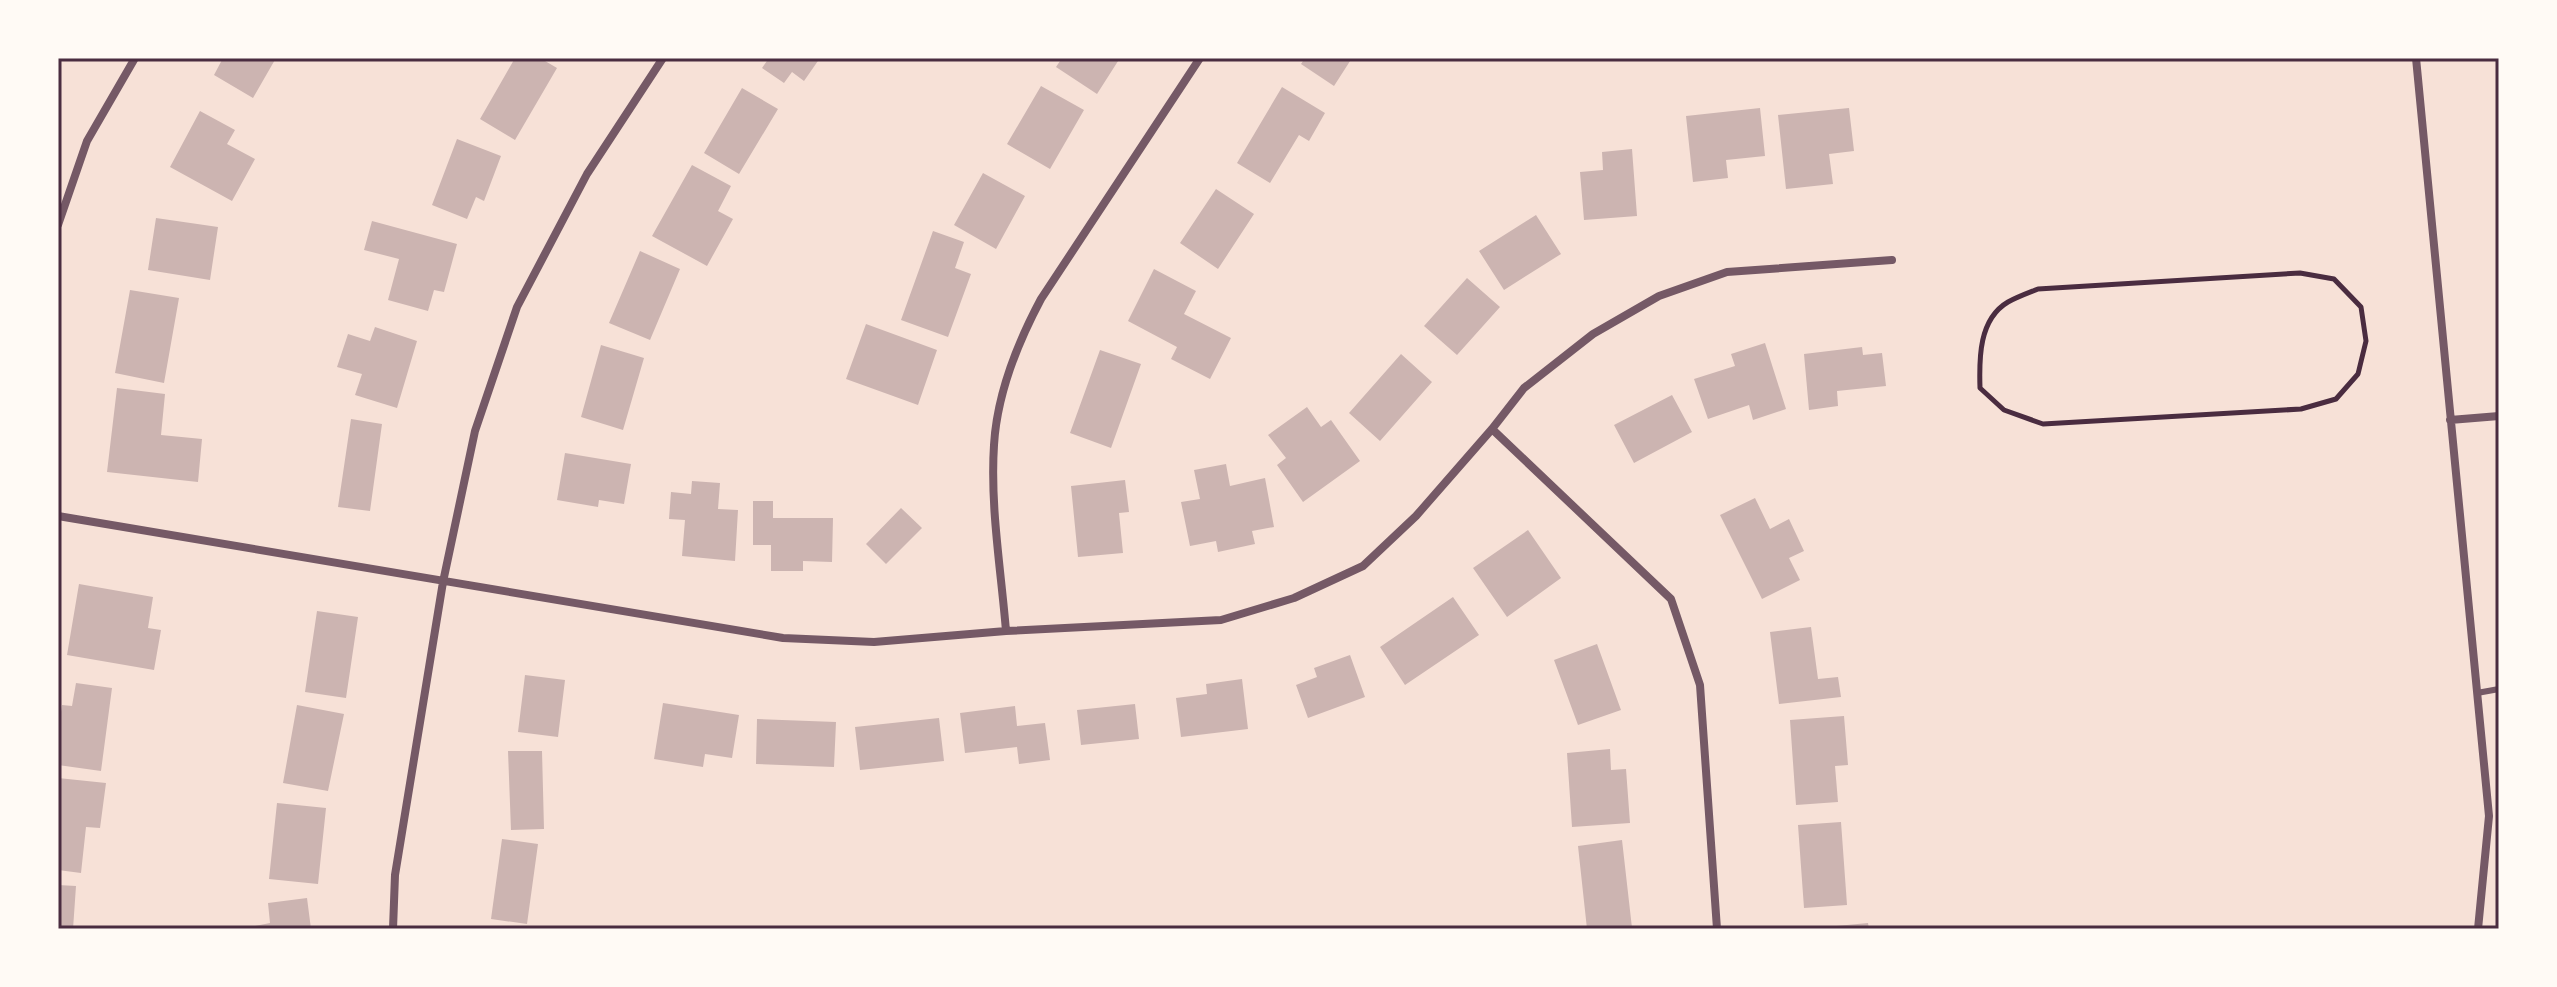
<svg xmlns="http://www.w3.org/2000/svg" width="2557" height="987" font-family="'Alegreya Sans',sans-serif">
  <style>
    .building { fill: #ccb4b1 }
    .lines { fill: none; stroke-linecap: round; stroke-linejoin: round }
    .path { stroke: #4a2c40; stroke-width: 5 }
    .service { stroke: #755966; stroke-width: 6 }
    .minor { stroke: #755966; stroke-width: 8 }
    .neatline { fill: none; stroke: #4a2c40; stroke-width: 3 }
  </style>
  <rect width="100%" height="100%" fill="#f7e1d7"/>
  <!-- building -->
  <path class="building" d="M223,58H276L253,98L214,75Z
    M515,58H540L557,68L515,140L480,119Z
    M769,58H820L804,81L792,72L784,83L762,68Z
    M1062,58H1120L1097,94L1056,67Z
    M1305,58H1352L1334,86L1301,64Z
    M1041,86L1084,110L1050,169L1007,144Z
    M1282,87L1325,113L1309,141L1299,135L1270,183L1237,163Z
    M742,88L778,109L739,174L704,153Z
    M1760,108L1765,156L1726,160L1728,178L1693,182L1686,116Z
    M1849,108L1854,151L1829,154L1833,184L1786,189L1778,115Z
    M200,111L235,130L227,144L255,159L232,201L170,167Z
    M457,139L501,156L484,201L476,197L467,219L432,205Z
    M1632,149L1637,216L1584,220L1580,172L1603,170L1602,152Z
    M692,165L731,186L718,211L733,219L707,266L652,236Z
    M983,173L1025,196L996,249L954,225Z
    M1216,189L1254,214L1218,269L1180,243Z
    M1536,215L1561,254L1504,290L1479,251Z
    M156,218L218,227L210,280L148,270Z
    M372,221L457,244L444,292L434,290L428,311L388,300L399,259L364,250Z
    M933,231L964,242L955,268L971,274L948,337L901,320Z
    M640,251L680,269L650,340L609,323Z
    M1154,269L1196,291L1184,314L1231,338L1210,379L1171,359L1177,347L1128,321Z
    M1467,278L1500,307L1457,355L1424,326Z
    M130,290L179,298L164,383L115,373Z
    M866,324L937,350L918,405L846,379Z
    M375,327L417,341L397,408L355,395L362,374L337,367L348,334L370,341Z
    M1765,343L1786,409L1753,420L1749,405L1708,419L1694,379L1735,366L1731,354Z
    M601,345L644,358L623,430L581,417Z
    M1862,347L1863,355L1882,353L1886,386L1837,391L1838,406L1809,410L1804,354Z
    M1100,350L1141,364L1111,448L1070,433Z
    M1401,354L1432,382L1380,441L1349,413Z
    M117,388L165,394L161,435L202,439L198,482L107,472Z
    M1672,395L1692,432L1634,463L1614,425Z
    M1307,407L1321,427L1331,420L1360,461L1303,502L1277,465L1286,458L1268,435Z
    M351,419L382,424L370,511L338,507Z
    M565,453L631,464L624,504L599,500L598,507L557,500Z
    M1226,464L1230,486L1265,478L1274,527L1252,531L1255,544L1218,552L1216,541L1190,546L1181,502L1200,499L1194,470Z
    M1125,480L1129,512L1119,513L1123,553L1078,557L1071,486Z
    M692,481L720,483L718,509L738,510L735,561L682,556L685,520L669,519L671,492L691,494Z
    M1755,498L1770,529L1789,519L1804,551L1789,558L1800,580L1762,599L1720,515Z
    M753,501H773V518H833L832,562L803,561V571H771V545H753Z
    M901,508L922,528L886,564L866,544Z
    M1528,530L1561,578L1507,617L1473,568Z
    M79,584L153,597L148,628L161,630L154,670L67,655Z
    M1453,597L1479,635L1405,685L1380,647Z
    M317,611L358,617L346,698L305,692Z
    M1811,627L1818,679L1838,677L1841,697L1779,704L1770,632Z
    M1597,644L1621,710L1578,725L1554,660Z
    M1350,655L1365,697L1308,718L1296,685L1317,677L1314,668Z
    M525,675L565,680L558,737L518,732Z
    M1242,679L1248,729L1181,737L1176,698L1207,694L1206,684Z
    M76,683L112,688L101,771L58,765V733L62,705L72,706Z
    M663,703L739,715L732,758L705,754L703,767L654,759Z
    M1135,704L1139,739L1081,745L1077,710Z
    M297,705L344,714L328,791L283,783Z
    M1015,706L1017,726L1045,723L1050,760L1019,764L1017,747L965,753L960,713Z
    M1844,716L1848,765L1835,766L1838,802L1796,805L1790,720Z
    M939,718L944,761L860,770L855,727Z
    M757,719L836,722L834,767L756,764Z
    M1610,749L1611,770L1626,769L1630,823L1572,827L1567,753Z
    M508,751H542L544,829L511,830Z
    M58,778L106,783L100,828L86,827L81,873L58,870Z
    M277,803L326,808L318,884L269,879Z
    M1841,822L1847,905L1804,908L1798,825Z
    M502,839L538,844L527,924L491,919Z
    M1622,840L1632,928L1587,929L1578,846Z
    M58,885L76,886L73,929H58Z
    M307,898L311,929H255V926L270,923L268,903Z
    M1868,923L1869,929H1826V927Z"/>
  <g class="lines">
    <!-- path -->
    <path class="path" d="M2300,273L2334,279L2361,307L2366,341L2358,374L2336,399L2301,409L2043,424L2004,410L1980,388C1979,358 1979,319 2008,302C2017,297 2028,293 2038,289Z"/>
    <!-- service -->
    <path class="service" d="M2477,693L2499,689"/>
    <!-- minor -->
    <path class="minor" d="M2416,58L2489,816L2478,929
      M58,225L87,141L135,58
      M2450,420L2499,416
      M1492,429L1671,599L1700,685L1717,929
      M58,516L783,638L874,642L1006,631L1221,620L1294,598L1363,566L1416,516L1492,429L1524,388L1593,334L1659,296L1727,272L1892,260
      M1006,631C1001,570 990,506 994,445C997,394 1017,344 1041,299L1200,58
      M393,929L395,875L443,582L475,431L517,307L587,174L663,58"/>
  </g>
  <!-- border -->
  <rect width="2557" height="987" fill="none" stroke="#fffaf5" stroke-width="120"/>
  <rect x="60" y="60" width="2437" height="867" class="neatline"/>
</svg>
